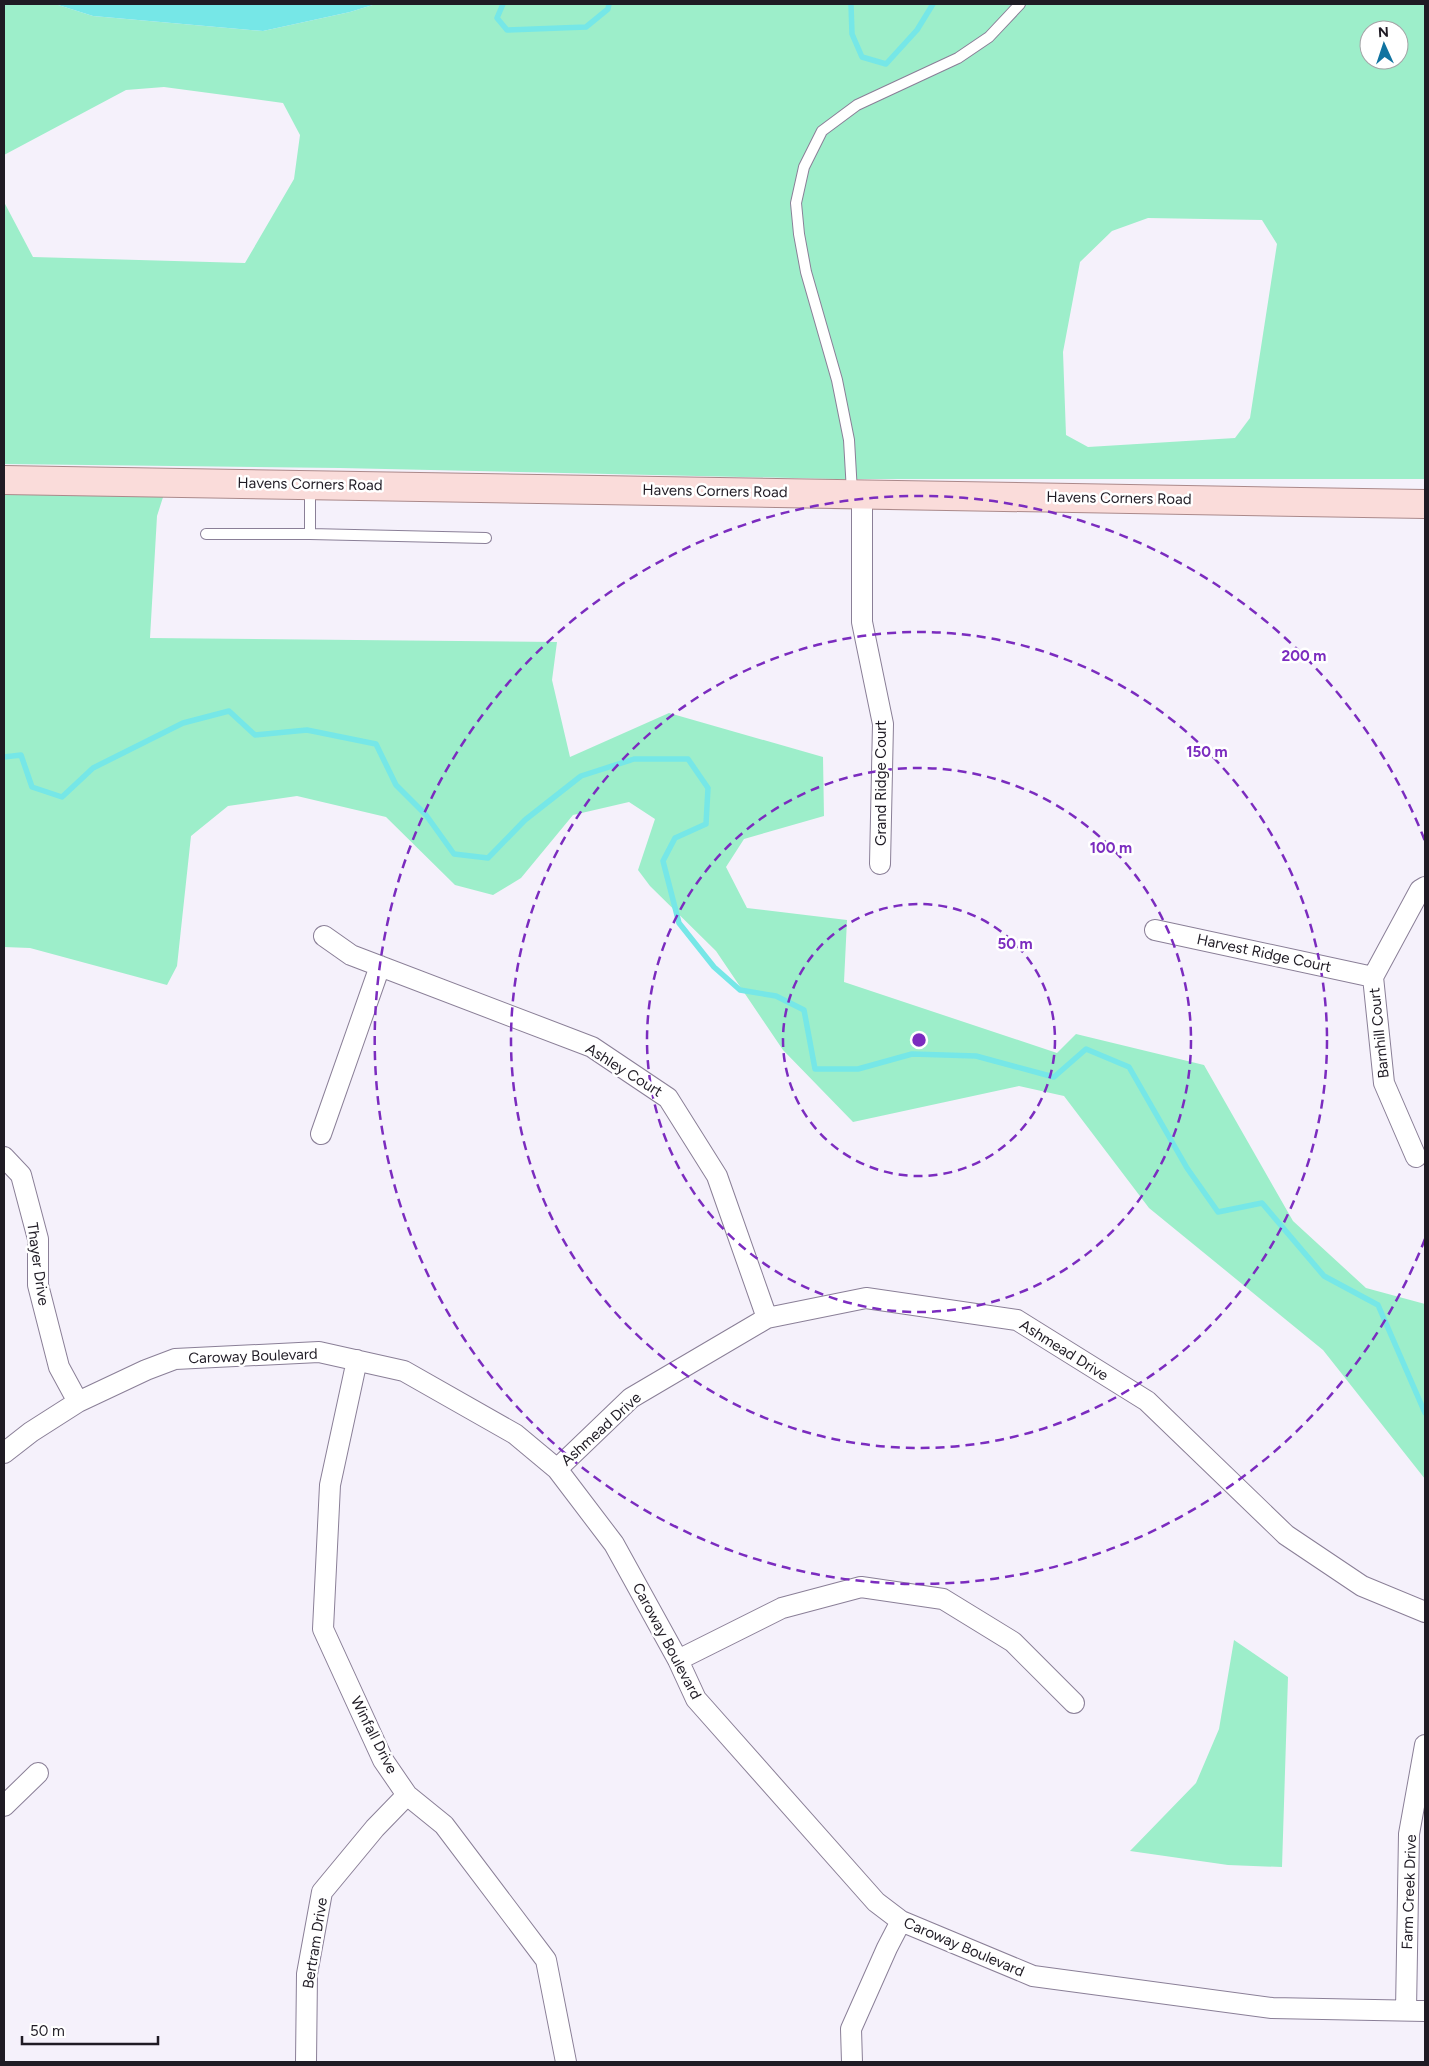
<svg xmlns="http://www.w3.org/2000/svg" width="1429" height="2066" font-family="Figtree,sans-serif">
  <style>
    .green { fill: #9deeca; fill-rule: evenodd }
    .water { fill: #76e7e7 }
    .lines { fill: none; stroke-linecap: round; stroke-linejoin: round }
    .stream { stroke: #76e7e7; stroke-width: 5.5 }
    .service-casing { stroke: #8a7f97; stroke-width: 12 }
    .minor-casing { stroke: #8a7f97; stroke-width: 22 }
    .primary-casing { stroke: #ab898a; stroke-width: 30 }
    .service { stroke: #fff; stroke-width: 10 }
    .minor { stroke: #fff; stroke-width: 20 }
    .primary { stroke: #fadcda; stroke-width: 28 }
    .ring { fill: none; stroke: #7b2cbf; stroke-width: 2.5; stroke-dasharray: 9 6 }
    .labels { text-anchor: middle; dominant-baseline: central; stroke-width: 5; stroke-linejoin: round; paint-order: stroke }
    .street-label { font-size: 15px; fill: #1f1b24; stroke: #fff }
    .centre { fill: #7b2cbf; stroke: #fff; stroke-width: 2.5 }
    .ring-label { font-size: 15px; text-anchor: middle; font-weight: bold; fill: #7b2cbf; stroke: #fff; stroke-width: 5; stroke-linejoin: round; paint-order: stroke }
  </style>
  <rect width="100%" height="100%" fill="#f5f1fb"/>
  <!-- green -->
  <path class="green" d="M4,4H55L93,16L263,31L350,12L376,4H1425V479H836L340,468L4,464V202L33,257L245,263L294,179L300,135L283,103L164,87L126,90L4,155ZM1369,30H1399V60H1369ZM1148,218L1262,220L1277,244L1250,418L1235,438L1088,447L1066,435L1063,352L1080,262L1112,231Z
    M4,491H165L157,516L150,638L557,642L552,680L570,757L669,713L823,757L824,816L744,839L726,867L747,908L847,920L844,982L1057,1053L1076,1034L1204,1065L1293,1221L1366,1288L1425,1304V1479L1323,1350L1149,1208L1064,1096L1019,1086L853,1122L783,1050L716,951L650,886L638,870L655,819L629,802L573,815L521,878L493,895L455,885L386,817L297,796L228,806L191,836L177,966L167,985L30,948L4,947Z
    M1234,1640L1288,1677L1282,1867L1228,1865L1130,1851L1196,1783L1219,1729Z"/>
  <!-- water -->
  <path class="water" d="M55,4H376L350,12L263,31L93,16Z"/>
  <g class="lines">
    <!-- stream -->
    <path class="stream" d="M503,4L497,18L507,30L586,27L608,9L609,4
      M851,4L852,34L862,57L886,64L917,30L933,4
      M4,757L21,755L32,787L62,797L93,768L183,723L229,711L255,735L307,730L376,744L396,785L426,815L454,854L488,858L525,820L581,776L634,759H688L708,788L706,824L675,838L663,861L679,923L714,967L740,990L776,996L804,1010L815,1069H858L912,1054L976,1056L1054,1077L1086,1049L1129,1067L1187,1168L1218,1212L1262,1203L1324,1276L1378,1305L1425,1413"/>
    <defs>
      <path id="service" d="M310,485V534L486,538
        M852,492L849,440L837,380L806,272L799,234L796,203L804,167L822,131L857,105L958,58L989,37L1020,4
        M206,534H310"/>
      <path id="minor" d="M862,493V622L883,724L880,864
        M1155,930L1373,977
        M324,936L351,955L592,1047L668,1098L717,1176L767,1318
        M321,1134L380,966
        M4,1157L21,1175L38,1239V1285L59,1367L78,1402
        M1416,1157L1384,1083L1373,977L1420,890L1425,887
        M357,1360L330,1485L323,1629L383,1760L407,1795L444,1825L546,1960L566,2062
        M4,1453L31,1432L78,1402L146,1370L175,1359L319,1352L404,1371L515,1434L557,1469L614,1544L678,1660L696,1699L876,1902L901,1921L1033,1976L1272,2008L1425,2011
        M557,1469L631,1398L767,1318L866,1298L1017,1320L1147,1401L1286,1535L1362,1586L1425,1612
        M678,1660L782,1608L861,1587L943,1599L1013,1642L1074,1703
        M4,1806L38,1773
        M1406,2010L1409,1834L1425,1745
        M306,2062L307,1974L322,1892L375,1828L407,1795
        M852,2062L851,2029L887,1948L901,1921"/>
      <path id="primary" d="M4,480L1425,504"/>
    </defs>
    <!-- service casing -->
    <use href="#service" class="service-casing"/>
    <!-- minor casing -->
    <use href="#minor" class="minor-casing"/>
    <!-- primary casing -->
    <use href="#primary" class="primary-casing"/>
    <!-- service -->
    <use href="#service" class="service"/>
    <!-- minor -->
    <use href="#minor" class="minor"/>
    <!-- primary -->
    <use href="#primary" class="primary"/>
  </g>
  <!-- distance rings -->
  <g class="ring">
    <circle cx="919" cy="1040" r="136"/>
    <circle cx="919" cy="1040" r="272"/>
    <circle cx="919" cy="1040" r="408"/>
    <path d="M1425 1239A544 544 0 1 1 1425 841"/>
  </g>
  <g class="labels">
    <!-- street labels -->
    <g class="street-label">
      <text transform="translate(310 484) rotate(1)">Havens Corners Road</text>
      <text transform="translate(715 491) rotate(1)">Havens Corners Road</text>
      <text transform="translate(1119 498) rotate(1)">Havens Corners Road</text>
      <text transform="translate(881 783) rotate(-90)">Grand Ridge Court</text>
      <text transform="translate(1264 953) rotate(12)">Harvest Ridge Court</text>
      <text transform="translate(1379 1033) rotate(-96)">Barnhill Court</text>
      <text transform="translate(624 1070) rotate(32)">Ashley Court</text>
      <text transform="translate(38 1264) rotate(82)">Thayer Drive</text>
      <text transform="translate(1064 1350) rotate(32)">Ashmead Drive</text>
      <text transform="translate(253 1356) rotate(-2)">Caroway Boulevard</text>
      <text transform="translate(601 1429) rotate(-42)">Ashmead Drive</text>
      <text transform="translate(667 1641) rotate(62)">Caroway Boulevard</text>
      <text transform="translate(374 1735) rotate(63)">Winfall Drive</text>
      <text transform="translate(1409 1892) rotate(-88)">Farm Creek Drive</text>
      <text transform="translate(315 1943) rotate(-81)">Bertram Drive</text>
      <text transform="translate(964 1947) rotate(23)">Caroway Boulevard</text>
    </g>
  </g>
  <circle cx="919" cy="1040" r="8" class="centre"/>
  <g class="ring-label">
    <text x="1304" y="661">200 m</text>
    <text x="1207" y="757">150 m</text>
    <text x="1111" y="853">100 m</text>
    <text x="1015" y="949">50 m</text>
  </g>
  <!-- border -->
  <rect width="1429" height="2066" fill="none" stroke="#1f1b24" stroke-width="10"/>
  <!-- north arrow -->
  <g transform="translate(1384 45) rotate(357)"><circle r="24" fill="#ffffff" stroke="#a5a4a7"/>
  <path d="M0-4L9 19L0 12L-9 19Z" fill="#1073a0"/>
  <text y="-8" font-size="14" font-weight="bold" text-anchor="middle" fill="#1f1b24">N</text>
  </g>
  <!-- scale -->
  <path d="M22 2036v8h136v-8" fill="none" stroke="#1f1b24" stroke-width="2.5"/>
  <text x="30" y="2036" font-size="15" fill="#1f1b24" stroke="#ffffff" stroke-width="4" paint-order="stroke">50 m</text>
</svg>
